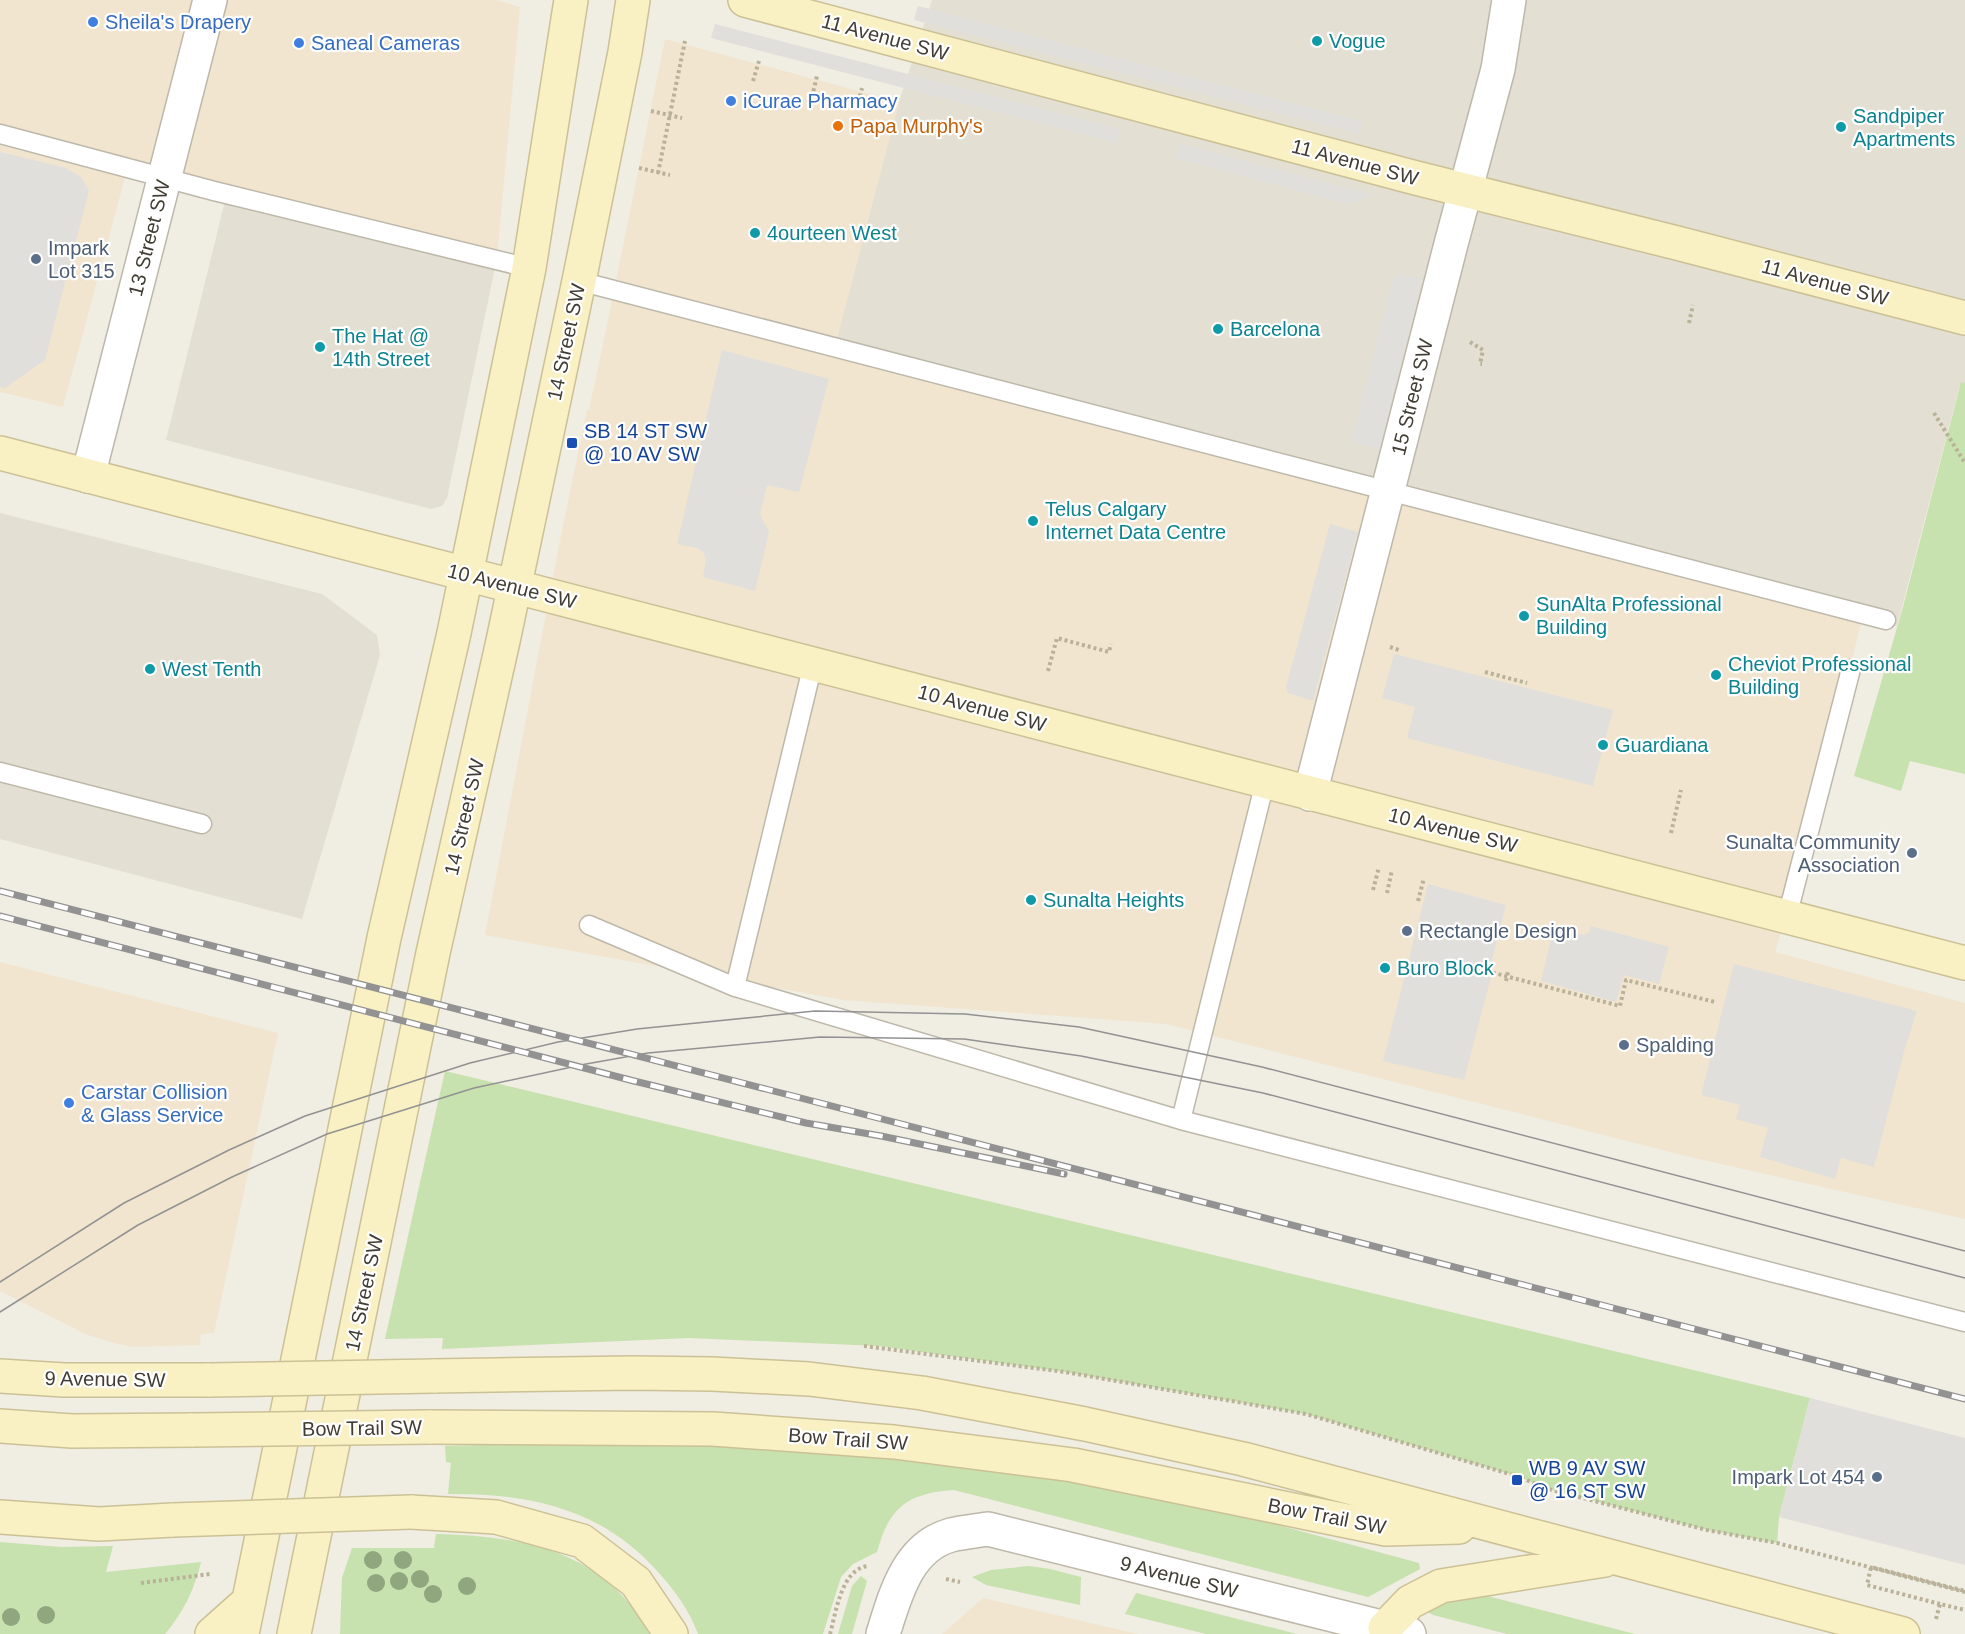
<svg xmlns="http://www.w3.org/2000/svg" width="1965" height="1634" font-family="Helvetica,sans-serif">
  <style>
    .residential { fill: #e3dfd2 }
    .commercial { fill: #f1e5cf }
    .green { fill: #c7e1af }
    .parking { fill: #e0dfdb }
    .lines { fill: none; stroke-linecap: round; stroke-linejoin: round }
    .lane-casing { stroke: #bdb8aa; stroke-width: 21 }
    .street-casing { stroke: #bdb8aa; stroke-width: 36 }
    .secondary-casing { stroke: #ccc196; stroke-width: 36 }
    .path { stroke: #bab199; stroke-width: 4; stroke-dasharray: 3 3; stroke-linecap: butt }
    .lane { stroke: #fff; stroke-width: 18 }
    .street { stroke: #fff; stroke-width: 33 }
    .secondary { stroke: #f9f0c4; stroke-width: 33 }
    .tram { stroke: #929292; stroke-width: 1.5 }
    .rail-casing { stroke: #929292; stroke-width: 7 }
    .rail { stroke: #fff; stroke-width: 4.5; stroke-dasharray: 14; stroke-linecap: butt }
    .secondary-bridge-casing { stroke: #ccc196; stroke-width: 36; stroke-linecap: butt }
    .path-bridge { stroke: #bab199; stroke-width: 4; stroke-dasharray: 3 3; stroke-linecap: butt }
    .secondary-bridge { stroke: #f9f0c4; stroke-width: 33 }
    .tree { fill: #90a67f }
    .shop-dot { fill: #3f7fe0; stroke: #fff; stroke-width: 2 }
    .culture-dot { fill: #0f9aa8; stroke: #fff; stroke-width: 2 }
    .food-dot { fill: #e8710a; stroke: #fff; stroke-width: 2 }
    .service-dot { fill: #5c6f8a; stroke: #fff; stroke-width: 2 }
    .transit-dot { fill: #1a4fb4; stroke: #fff; stroke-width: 2 }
    .labels { text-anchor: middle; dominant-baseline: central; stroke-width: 4.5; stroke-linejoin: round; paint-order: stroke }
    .shop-label { font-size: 20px; fill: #366cbe; stroke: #fff; text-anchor: start }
    .street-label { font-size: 20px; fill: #413d34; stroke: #fff }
    .culture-label { font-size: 20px; fill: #0d838f; stroke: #fff; text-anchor: start }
    .food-label { font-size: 20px; fill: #c56008; stroke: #fff; text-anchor: start }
    .service-label { font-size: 20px; fill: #4e5e75; stroke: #fff; text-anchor: start }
    .transit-label { font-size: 20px; fill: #164399; stroke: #fff; text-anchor: start }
  </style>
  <rect width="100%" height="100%" fill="#f0ede3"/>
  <!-- residential -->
  <path class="residential" d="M932,0H1965V383H1961L1959,388L1897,626L837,338L899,102Z
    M229,185L497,258L447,498L442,506L431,509L166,440Z
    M0,513L322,594L377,635L380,655L302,919L0,839Z"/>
  <!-- commercial -->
  <path class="commercial" d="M0,0H496L520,7L497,258L130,159L63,407L0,392Z
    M665,39L899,102L837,338L1863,616L1800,866L1775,952L1965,1003V1219L1694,1158L1166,1024L843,1000L485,935L560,540L587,410H589L608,320Z
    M0,962L278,1033L214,1333L201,1334L200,1345L133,1347L114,1343L85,1334L0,1291Z
    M983,1598L1138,1634H942Z"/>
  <!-- green -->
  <path class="green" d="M1961,382L1965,383V774L1910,761L1901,791L1854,776L1903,607Z
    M445,1071L1810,1398L1779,1517L1777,1543L1707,1530L1544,1488L1520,1477L1306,1414L1065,1372L879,1346L689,1338L442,1349L443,1338L385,1339Z
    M569,1442C773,1444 978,1458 1177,1501C1259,1518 1339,1542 1419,1563L1420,1569L1368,1597L954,1490C908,1493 889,1507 877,1552L853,1564L841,1577L823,1634H698C689,1610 676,1592 659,1573C603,1509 530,1493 448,1494L451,1463L446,1462L445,1446Z
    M436,1534C522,1536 605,1550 649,1634H340L342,1578L352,1548H434Z
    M0,1542L61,1547L113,1546L106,1572L201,1562C195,1588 183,1613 165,1634H0Z
    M1029,1566L1050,1569L1081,1577L1080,1605L986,1585L972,1577L991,1570Z
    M861,1576L867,1581L852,1634H838L852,1586Z
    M1136,1593L1297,1634H1206L1125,1614Z
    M1476,1593L1635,1634H1507L1433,1615L1426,1611L1433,1599Z"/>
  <!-- parking -->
  <path class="parking" d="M918,6L1362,121L1359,134L914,20Z
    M715,24L1120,129L1117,143L711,38Z
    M1178,143L1374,195L1352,203H1342L1175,158Z
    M0,152L66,168L81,177L89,191L45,360L5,388L0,387Z
    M1400,274L1422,279L1380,449L1351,442L1392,280L1394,277Z
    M722,350L829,379L799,492L767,485L760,514L769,532L755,591L703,577L706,559L703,552L697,548L677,544Z
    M1330,524L1358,532L1313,701L1288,693L1286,687Z
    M1394,654L1613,710L1593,786L1407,738L1415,707L1382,698Z
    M1428,884L1506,905L1489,972V977H1491L1464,1080L1383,1061Z
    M1591,926L1669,947L1659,984L1624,975L1616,1002L1541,981L1554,927L1585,935L1589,932Z
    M1734,964L1917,1011L1905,1048L1874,1167L1841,1158L1835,1179L1760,1157L1768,1128L1736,1119L1740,1105L1701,1095Z
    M1810,1398L1965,1438V1565L1779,1517Z"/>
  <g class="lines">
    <defs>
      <path id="lane" d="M0,134L214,191L529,268
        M579,281L1886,620
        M0,772L202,824
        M1265,782L1181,1120L1965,1322
        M1787,917L1851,669
        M589,925L735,987L1181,1120
        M735,987L813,664"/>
      <path id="street" d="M88,476L210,0
        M1310,794L1451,244L1498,69L1509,0
        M883,1634C895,1596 907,1547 951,1535C963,1532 976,1531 988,1529L1409,1634"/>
      <path id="secondary" d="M745,0L1416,178L1677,243L1965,318
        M0,453L1965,963
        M0,1376L64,1380H210
        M433,1376L632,1373L712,1374L809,1379L922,1393L1085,1424L1243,1459L1903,1634
        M0,1426L72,1431L193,1430
        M428,1427L713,1429L894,1442L1073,1465L1386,1529L1459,1527
        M411,1512L496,1517L582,1541L636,1582L671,1634
        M0,1517L99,1524L173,1520
        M1385,1628L1410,1602L1441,1586L1605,1560
        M212,1634L249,1601
        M242,1634L384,938L454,633L529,268L571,0
        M294,1634L433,953L503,641L579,281L625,52L633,0"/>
    </defs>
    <!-- lane casing -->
    <use href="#lane" class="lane-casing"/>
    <!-- street casing -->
    <use href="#street" class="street-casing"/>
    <!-- secondary casing -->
    <use href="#secondary" class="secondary-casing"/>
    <!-- path -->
    <path class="path" d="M753,81L759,61
      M812,97L817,76
      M857,108L862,88
      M651,111L682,118
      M639,168L670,175
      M658,173L685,41
      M1689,323L1693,305
      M1470,342L1483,350L1480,364H1482
      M1934,413L1965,463
      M1390,647L1399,650
      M1048,671L1057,638L1109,652L1111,644
      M1485,672L1527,683
      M1671,833L1681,790
      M1373,890L1379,867
      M1387,893L1392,870
      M1418,901L1424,878
      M1452,962L1620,1006L1626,980L1715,1002
      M1506,981L1508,972
      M864,1346L1065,1372L1306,1414L1520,1477L1544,1488L1707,1530L1777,1543L1965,1592
      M946,1579L960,1582
      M141,1583L210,1574
      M1936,1619L1940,1604L1965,1610
      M830,1634C836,1613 841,1569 868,1566"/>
    <!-- lane -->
    <use href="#lane" class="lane"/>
    <!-- street -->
    <use href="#street" class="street"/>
    <!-- secondary -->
    <use href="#secondary" class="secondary"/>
    <!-- tram -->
    <path class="tram" d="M0,1282L124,1203L229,1150L305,1116L470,1063L558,1042L637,1029L815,1011L965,1014L1079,1027L1262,1067L1965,1251
      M0,1312L138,1225L232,1177L327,1134L474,1088L586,1064L648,1053L820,1037L964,1039L1081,1056L1263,1093L1965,1278"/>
    <defs>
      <path id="rail" d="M0,891L1965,1399
        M0,916L634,1081L806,1123L881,1136L1064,1174"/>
    </defs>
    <!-- rail casing -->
    <use href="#rail" class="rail-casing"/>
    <!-- rail -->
    <use href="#rail" class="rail"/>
    <defs>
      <path id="secondary-bridge" d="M210,1380L433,1376
        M193,1430L428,1427
        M173,1520L411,1512"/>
    </defs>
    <!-- secondary-bridge casing -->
    <use href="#secondary-bridge" class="secondary-bridge-casing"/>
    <!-- path-bridge -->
    <path class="path-bridge" d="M1940,1604L1867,1585L1871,1567L1965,1591"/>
    <!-- secondary-bridge -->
    <use href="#secondary-bridge" class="secondary-bridge"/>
  </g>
  <!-- trees -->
  <g class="tree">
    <circle cx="373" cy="1560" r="9"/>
    <circle cx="403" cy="1560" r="9"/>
    <circle cx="420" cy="1579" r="9"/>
    <circle cx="399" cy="1581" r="9"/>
    <circle cx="376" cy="1583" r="9"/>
    <circle cx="467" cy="1586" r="9"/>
    <circle cx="433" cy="1594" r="9"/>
    <circle cx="46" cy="1615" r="9"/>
    <circle cx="11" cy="1617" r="9"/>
  </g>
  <!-- markers -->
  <g class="shop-dot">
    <circle cx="93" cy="22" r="6"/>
    <circle cx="299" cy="43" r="6"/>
    <circle cx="731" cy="101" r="6"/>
    <circle cx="69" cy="1103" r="6"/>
  </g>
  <g class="culture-dot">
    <circle cx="1317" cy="41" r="6"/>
    <circle cx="1841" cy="127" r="6"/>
    <circle cx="755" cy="233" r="6"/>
    <circle cx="1218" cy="329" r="6"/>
    <circle cx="320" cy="347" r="6"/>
    <circle cx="1033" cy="521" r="6"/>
    <circle cx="1524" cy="616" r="6"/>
    <circle cx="150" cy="669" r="6"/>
    <circle cx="1716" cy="675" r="6"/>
    <circle cx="1603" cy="745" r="6"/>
    <circle cx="1031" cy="900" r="6"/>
    <circle cx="1385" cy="968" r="6"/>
  </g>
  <circle class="food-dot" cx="838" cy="126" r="6"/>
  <g class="service-dot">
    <circle cx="36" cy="259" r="6"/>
    <circle cx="1912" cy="853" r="6"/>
    <circle cx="1407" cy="931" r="6"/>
    <circle cx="1624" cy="1045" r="6"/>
    <circle cx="1877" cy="1477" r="6"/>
  </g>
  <g class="transit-dot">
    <rect x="566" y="437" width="12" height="12" rx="3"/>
    <rect x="1511" y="1474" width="12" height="12" rx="3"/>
  </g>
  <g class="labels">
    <!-- shop labels -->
    <g class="shop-label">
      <text x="105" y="22">Sheila's Drapery</text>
      <text x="311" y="43">Saneal Cameras</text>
      <text x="743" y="101">iCurae Pharmacy</text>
      <text x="81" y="1092">Carstar Collision<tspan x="81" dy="23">&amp; Glass Service</tspan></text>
    </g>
    <!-- street labels -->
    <g class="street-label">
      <text transform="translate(885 37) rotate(15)">11 Avenue SW</text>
      <text transform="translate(1355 162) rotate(15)">11 Avenue SW</text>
      <text transform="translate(149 238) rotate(-76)">13 Street SW</text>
      <text transform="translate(1825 282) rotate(15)">11 Avenue SW</text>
      <text transform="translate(566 342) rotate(-78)">14 Street SW</text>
      <text transform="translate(1412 397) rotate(-76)">15 Street SW</text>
      <text transform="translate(512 586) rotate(14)">10 Avenue SW</text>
      <text transform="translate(982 708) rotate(15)">10 Avenue SW</text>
      <text transform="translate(464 817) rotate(-77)">14 Street SW</text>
      <text transform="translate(1453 830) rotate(14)">10 Avenue SW</text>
      <text transform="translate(364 1293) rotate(-78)">14 Street SW</text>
      <text transform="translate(105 1379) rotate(1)">9 Avenue SW</text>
      <text transform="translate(362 1428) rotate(-1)">Bow Trail SW</text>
      <text transform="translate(848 1439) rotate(4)">Bow Trail SW</text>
      <text transform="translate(1327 1516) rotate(11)">Bow Trail SW</text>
      <text transform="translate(1179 1577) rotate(14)">9 Avenue SW</text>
    </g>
    <!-- culture labels -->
    <g class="culture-label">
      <text x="1329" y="41">Vogue</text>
      <text x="1853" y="116">Sandpiper<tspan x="1853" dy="23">Apartments</tspan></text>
      <text x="767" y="233">4ourteen West</text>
      <text x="1230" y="329">Barcelona</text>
      <text x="332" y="336">The Hat @<tspan x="332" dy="23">14th Street</tspan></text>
      <text x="1045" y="509">Telus Calgary<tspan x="1045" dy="23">Internet Data Centre</tspan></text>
      <text x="1536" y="604">SunAlta Professional<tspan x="1536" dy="23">Building</tspan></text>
      <text x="1728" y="664">Cheviot Professional<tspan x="1728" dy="23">Building</tspan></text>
      <text x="162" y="669">West Tenth</text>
      <text x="1615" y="745">Guardiana</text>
      <text x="1043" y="900">Sunalta Heights</text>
      <text x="1397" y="968">Buro Block</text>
    </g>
    <!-- food labels -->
    <g class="food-label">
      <text x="850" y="126">Papa Murphy's</text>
    </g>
    <!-- service labels -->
    <g class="service-label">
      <text x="48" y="248">Impark<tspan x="48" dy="23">Lot 315</tspan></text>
      <text x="1900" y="842" text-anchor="end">Sunalta Community<tspan x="1900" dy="23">Association</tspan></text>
      <text x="1419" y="931">Rectangle Design</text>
      <text x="1636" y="1045">Spalding</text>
      <text x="1865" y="1477" text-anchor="end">Impark Lot 454</text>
    </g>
    <!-- transit labels -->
    <g class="transit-label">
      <text x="584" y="431">SB 14 ST SW<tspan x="584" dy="23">@ 10 AV SW</tspan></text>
      <text x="1529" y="1468">WB 9 AV SW<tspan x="1529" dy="23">@ 16 ST SW</tspan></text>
    </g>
  </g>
</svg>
